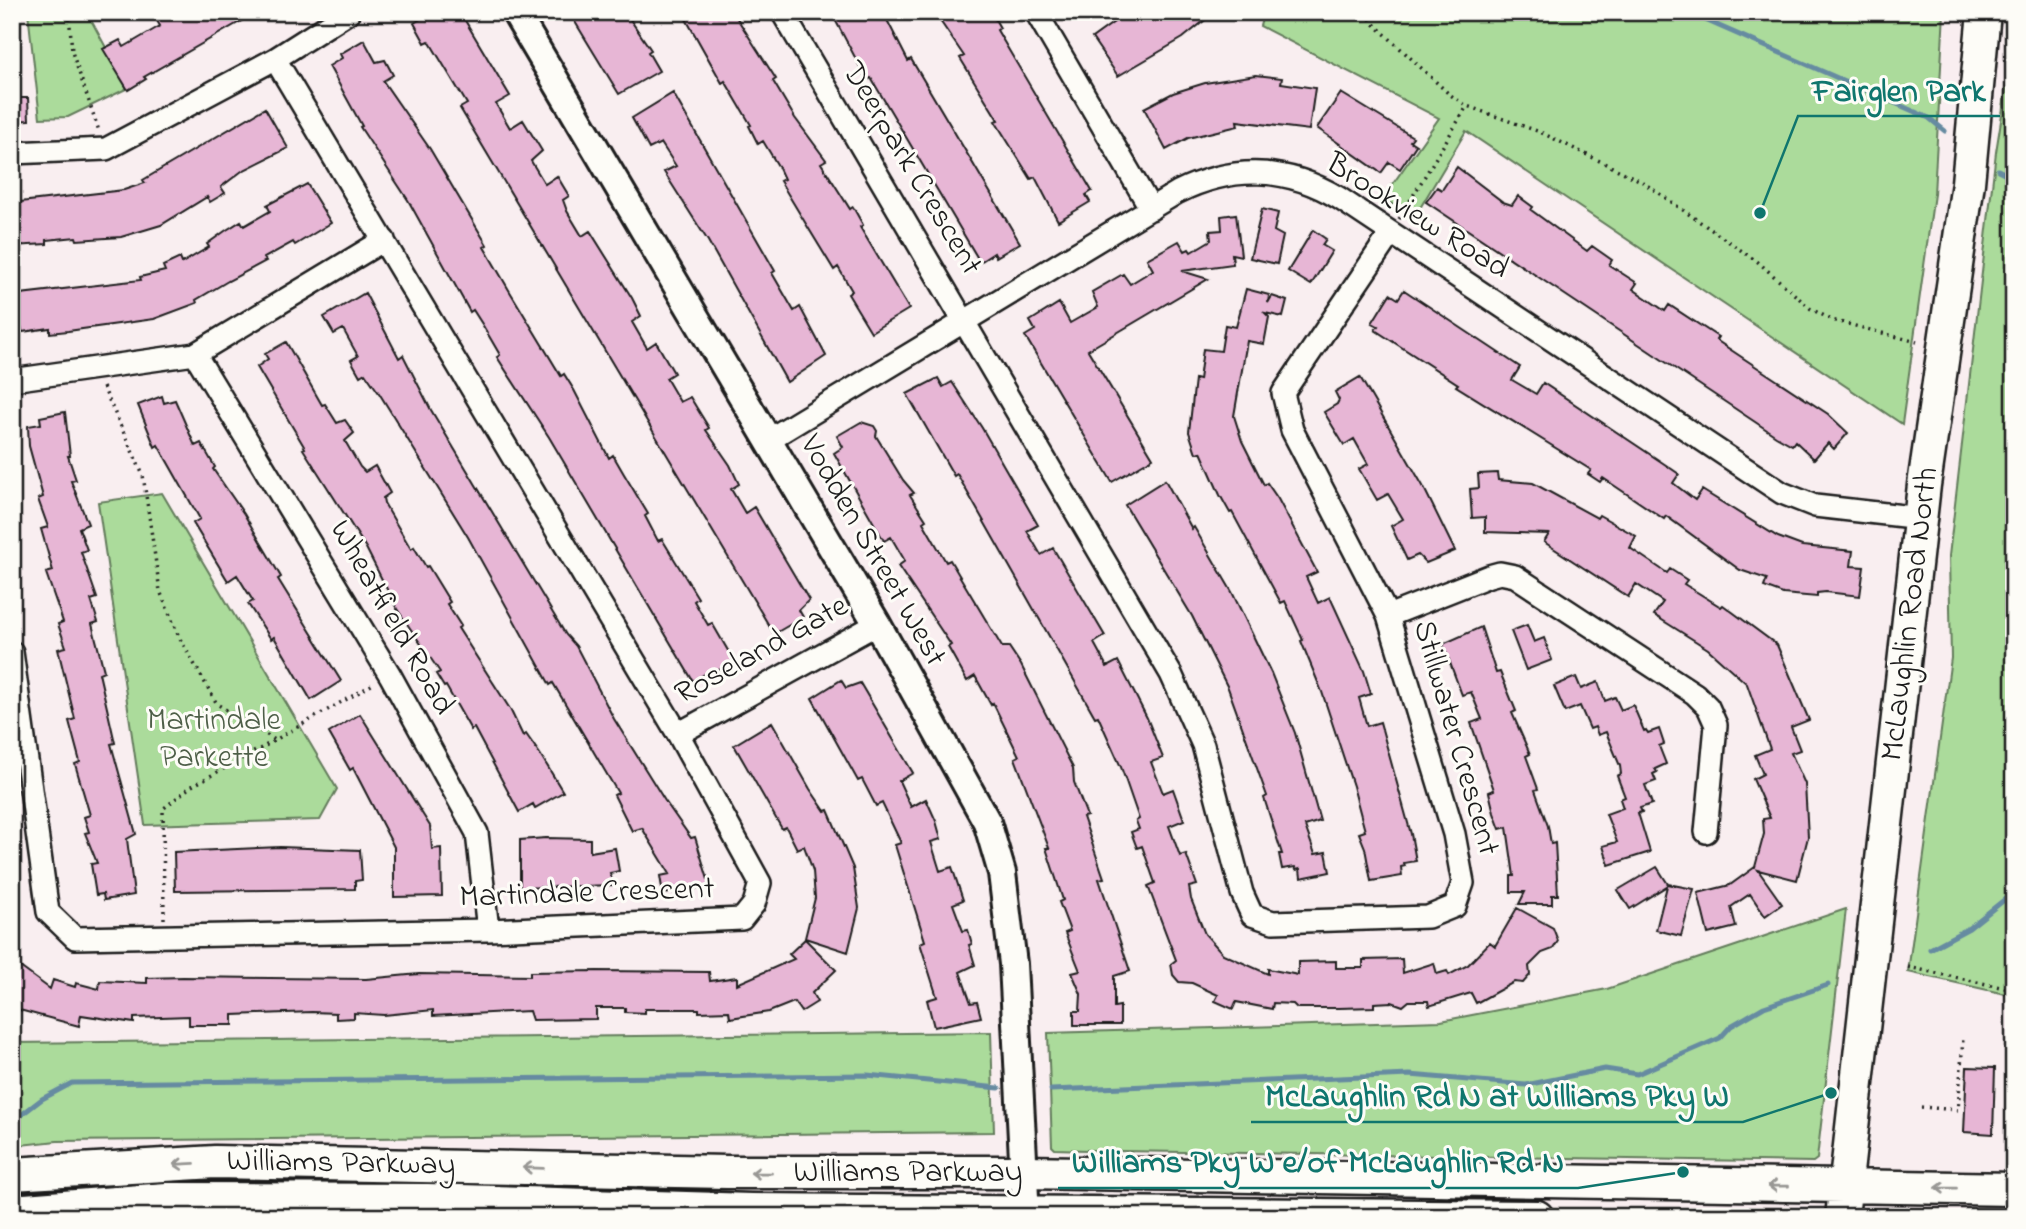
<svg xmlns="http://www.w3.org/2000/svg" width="2026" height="1229" font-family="'Indie Flower',sans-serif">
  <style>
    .green { fill: #abdb9b; stroke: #647c5c; stroke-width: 2 }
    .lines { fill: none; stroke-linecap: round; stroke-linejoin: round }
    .stream { stroke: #668ba1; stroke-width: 5 }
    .building { fill: #e7b6d5; stroke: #1c1c1c; stroke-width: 2 }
    .minor-casing { stroke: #1c1c1c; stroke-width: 26 }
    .tertiary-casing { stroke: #1c1c1c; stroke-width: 32 }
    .secondary-casing { stroke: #1c1c1c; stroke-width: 37 }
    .path { stroke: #1c1c1c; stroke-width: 3.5; stroke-dasharray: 2 5; stroke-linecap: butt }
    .minor { stroke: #fdfcf7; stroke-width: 21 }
    .tertiary { stroke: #fdfcf7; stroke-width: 26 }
    .secondary { stroke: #fdfcf7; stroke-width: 32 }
    .oneway { stroke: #989794 }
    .labels { text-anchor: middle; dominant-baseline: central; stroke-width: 6; stroke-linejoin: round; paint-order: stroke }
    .street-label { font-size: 32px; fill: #1c1c1c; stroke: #fdfcf7 }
    .park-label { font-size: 32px; fill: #4e5f48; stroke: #fdfcf7 }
    .leader { fill: none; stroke: #0f766e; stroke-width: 2.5 }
    .callout-dot { fill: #0f766e; stroke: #fdfcf7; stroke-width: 2.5 }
    .callout-label { font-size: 33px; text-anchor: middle; font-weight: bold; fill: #0f766e; stroke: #fdfcf7; stroke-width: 6; stroke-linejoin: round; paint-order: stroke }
  </style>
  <rect width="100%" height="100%" fill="#f9eef0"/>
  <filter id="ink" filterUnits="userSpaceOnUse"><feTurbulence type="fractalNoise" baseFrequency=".0143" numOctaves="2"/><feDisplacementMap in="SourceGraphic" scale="14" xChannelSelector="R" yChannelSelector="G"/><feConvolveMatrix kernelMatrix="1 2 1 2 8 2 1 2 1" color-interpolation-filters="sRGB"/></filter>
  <g filter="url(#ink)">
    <!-- green -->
    <path class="green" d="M28,12H101L91,20L128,88L68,117L40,118Z
      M1264,12H1944L1934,194L1902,424L1466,131L1414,218L1383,198L1439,118L1260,26Z
      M2014,39V996L1908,972L1951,658L1949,556L1996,152Z
      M162,493L337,789L320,820L145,825L98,502Z
      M1846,909L1817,1159L1813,1162L1119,1151L1055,1149L1052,1146L1048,1033L1441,1021L1607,989Z
      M991,1032L994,1132L57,1141L12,1146V1043Z"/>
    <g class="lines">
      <!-- stream -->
      <path class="stream" d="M1687,12L1929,118L1945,131
        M1998,170L2014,178
        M1930,949L1969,928L2014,892
        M1051,1090L1410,1075L1526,1085L1605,1069L1637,1074L1720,1038L1731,1026L1764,1007L1828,985
        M12,1122L42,1099L72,1083L867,1075L999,1088"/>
    </g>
    <!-- building -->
    <path class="building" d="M167,12H257L144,77L146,79L128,90L103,49L120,40L124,47L160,26L156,19Z
      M432,12H460L510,96L496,104L510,128L523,120L542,151L531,161L545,184L557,176L569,196L563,200L567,211L582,236L590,231L632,298L641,316L632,322L647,348L656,342L674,373L666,378L680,402L690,397L709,428L706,430L730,465L739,484L731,489L745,513L754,507L809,600L799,610L803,617L774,634L460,108L467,104L429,41L425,43L414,23Z
      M569,12H625L651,50L648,52L659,71L619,94Z
      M682,12H733L776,79L773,81L795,118L826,160L821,163L850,209L853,207L863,225L860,227L909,309L871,332L848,294L852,291L838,267L834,270L809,229L780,181L784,179L778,166L763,141L758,144L749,126L751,125L725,81L722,83Z
      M831,12H883L908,61L911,59L1020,243L996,257L994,253L980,262L871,78L867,80Z
      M934,12H991L1000,28L997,30L1092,191L1086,195L1090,202L1058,221L1035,177L1031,179L995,121L998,120L960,58L964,56Z
      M1128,12H1215L1183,38L1118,76L1092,38Z
      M364,40L376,62L385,60L393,75L383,81L430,149L487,245L484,247L509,290L561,376L564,374L574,390L609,458L613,455L624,474L648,514L645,516L658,541L662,539L687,580L698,598L694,601L708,625L712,623L734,661L710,675L708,672L693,681L549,437L497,357L500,355L482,324L473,310L470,312L408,200L360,127L362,126L329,66L342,58L340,54Z
      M1256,75L1282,78L1281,83L1315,88L1309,130L1237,121L1238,126L1188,138L1166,150L1144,108L1173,93L1205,83Z
      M673,93L775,271L772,273L794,311L800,307L826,356L787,382L708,241L664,172L676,166L661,143L649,149L632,118Z
      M1341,93L1413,137L1410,141L1416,145L1400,169L1389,162L1381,173L1317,128Z
      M12,98H28L29,120L12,121Z
      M265,108L288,148L242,171L221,187L225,193L210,202L207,197L161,225L121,237L77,240L76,237L47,240V244L12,246V203L124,190L145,183L143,180Z
      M1457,167L1503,202L1512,205L1518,196L1533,207L1531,210L1587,251L1592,246L1612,260L1609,265L1637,283L1633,289L1665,311L1669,305L1718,337L1716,340L1743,358L1828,414L1848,433L1834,449L1828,443L1814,459L1795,441L1792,445L1776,436L1426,202L1437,187L1442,190Z
      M307,184L331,223L295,245L293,242L264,258L266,261L228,281L196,300L197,303L154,319L68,331L50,333V328L22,332L21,326L12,328V295L141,280L140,277L165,271L163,266L180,258L182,263L209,247L207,244L225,231L241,221L244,226L270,211L267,205Z
      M1262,209L1278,213L1274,231L1283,236L1277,264L1250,258Z
      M1236,214L1241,256L1232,254L1233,264L1182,271L1208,279L1088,350L1153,458L1112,482L1025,336L1035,330L1030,321L1059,303L1070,323L1098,307L1092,292L1123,274L1130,284L1153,270L1147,259L1179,241L1185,251L1189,249L1191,252L1211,240L1210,231L1222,230L1221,216Z
      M1313,230L1326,239L1322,245L1332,251L1311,285L1288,271Z
      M1246,289L1269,295L1268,303L1272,296L1287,301L1283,317L1265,313L1269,317L1264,344L1247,341L1234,416L1242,441L1264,485L1267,483L1278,499L1317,572L1306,577L1318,603L1330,597L1364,671L1371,694L1359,698L1367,726L1380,722L1411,834L1416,861L1404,863L1405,866L1401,867L1402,876L1371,881L1365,848L1359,833L1365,831L1353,786L1322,692L1301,641L1303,640L1285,601L1281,603L1232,512L1230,513L1220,495L1201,452L1196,453L1189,432L1195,379L1199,380L1203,349L1221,351L1225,325L1236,327Z
      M1404,290L1520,367L1512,380L1536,394L1543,383L1663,463L1679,474L1673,483L1695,500L1702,490L1778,537L1802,546L1853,551L1851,566L1864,567L1860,596L1826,592L1817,593V597L1783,594L1764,587L1767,579L1740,570L1666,516L1664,519L1603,478L1600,482L1588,474L1591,470L1456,386L1458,384L1375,330L1378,326L1372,323L1390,294L1398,299Z
      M365,293L399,358L403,355L431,410L566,635L576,646L614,719L665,801L691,838L695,837L710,886L663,894L660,876L670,874L642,828L632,831L614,795L618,793L553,683L550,685L468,537L379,393L365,373L360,376L351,360L358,356L343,329L334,334L324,317Z
      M286,342L322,405L325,404L337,423L345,420L354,433L345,441L360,467L365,472L375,466L390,493L383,498L384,503L411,549L414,547L426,567L428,566L450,602L447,604L461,626L458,628L510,709L523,736L526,734L540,754L563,792L535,808L533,804L519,812L474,728L471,730L446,686L444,687L436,674L440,672L397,609L366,548L303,449L305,448L257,367L268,359L265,354Z
      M1360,377L1423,486L1455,551L1426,563L1418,555L1407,560L1391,526L1403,519L1388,494L1377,500L1359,469L1368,464L1354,439L1344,445L1324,412L1337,404L1339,400L1335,392Z
      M938,378L943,387L952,382L982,428L1038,525L1027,531L1041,555L1053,548L1105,636L1094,643L1107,667L1118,661L1147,718L1163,758L1151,762L1163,793L1173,789L1184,820L1169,826L1180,856L1186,854L1197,885L1189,887L1191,899L1205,934L1223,954L1268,974V969L1298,975V962L1336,961V968H1363V960L1402,959L1403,973L1434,963L1437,974L1447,971L1449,975L1468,965L1490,942L1495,946L1517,908L1553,928L1558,941L1553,949L1542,953L1529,966L1530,975L1523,983L1514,982L1476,1003L1471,993L1429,1006L1428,1001H1409L1403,1006L1392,1002L1374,1003V1007L1339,1008H1297L1293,1004L1273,1003L1272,1009L1236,1002L1233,1009L1215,1001L1218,995L1192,983L1179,982L1173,975L1171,964L1176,960L1148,886L1155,883L1142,846L1137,848L1131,832L1139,829L1136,821L1139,819L1121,767L1098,716L1095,717L957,474L954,476L907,394Z
      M162,396L164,403L175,400L195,446L201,443L215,467L213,469L244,514L281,577L278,579L341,681L311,700L274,637L271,639L248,604L253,601L237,575L228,581L193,523L200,519L158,445L155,447L138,405Z
      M65,412L70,456H68L76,480L71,481L88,524L79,528L87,550L81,552L97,598L91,600L98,622L92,624L104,671L99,673L115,743L111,744L136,834L127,839L134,895L104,900L103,894L96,895L91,864L97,863L85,833L89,832L84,817L90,815L75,764L80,762L69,721L75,719L58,649L66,647L58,624L63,622L46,573L53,571L41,529L48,527L38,499L43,497L29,446L28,426L41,424L40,417Z
      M861,422L874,426L877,431L876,436L903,480L914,493L910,495L926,520L923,522L946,562L950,560L1002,647H1009L1021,665L1073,768L1074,782L1087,816L1083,817L1104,878L1099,879L1130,971L1114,976V1007L1120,1006V1025H1074V1011H1080L1081,994L1072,973L1080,971L1065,933L1070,931L1059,902L1063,900L1046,848H1049L1015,758L1019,756L993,703L991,705L975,676L967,681L948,647L951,645L898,566L905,561L891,537L884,541L834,453L843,447L837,436Z
      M1497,473L1498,480L1533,483L1597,518L1599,515L1622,528L1636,536L1630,548L1667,573L1670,569L1687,580L1684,584L1721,607L1723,605L1777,645L1809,720L1791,727L1800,750L1791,753L1805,784L1808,837L1797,880L1758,870L1782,904L1765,916L1750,894L1731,907L1736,927L1708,934L1698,893L1730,885L1755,867L1764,834L1763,819L1770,818L1753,779L1763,774L1755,755L1770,749L1747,684L1708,649L1654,615L1663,602L1636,584L1628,597L1544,542L1549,534L1485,532V517L1472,518L1470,489L1479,488L1478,474Z
      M1165,480L1192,529L1194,527L1232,592L1271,673L1295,733L1320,821L1305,826L1315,854L1326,852L1330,872L1301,878L1300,869L1296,870L1295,867L1282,869L1279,854H1282L1264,798L1267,796L1228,688L1192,616L1125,505Z
      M1527,625L1534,642L1544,638L1552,660L1526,670L1511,631Z
      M1481,627L1496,673L1500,672L1516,711L1512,713L1530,754L1526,756L1538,789L1535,790L1548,826L1551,844L1555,843L1558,895H1552V904H1519L1525,892H1511V876H1514L1507,827L1500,829L1494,813L1489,792L1494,790L1471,723L1482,719L1471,692L1462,695L1443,644Z
      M1576,677L1581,689L1598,682L1605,701L1615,697L1621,710L1633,705L1644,731L1646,730L1648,733L1659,729L1664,744L1659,746L1666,764L1655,769L1657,772L1653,774L1656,781L1645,785L1652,804L1640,808L1642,812L1638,813L1650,852L1609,865L1603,846L1617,842L1606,814L1623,808L1620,799L1625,797L1617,776L1621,774L1620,766L1606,732L1598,735L1595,727L1590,729L1580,706L1565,712L1554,686Z
      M841,680L846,688L860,683L913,773L899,781L911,807L926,799L936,821L941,839L931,842L940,871L952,867L963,900L953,904L963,931L968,930L972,944L969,945L975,965L960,972L971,1003L977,1002L981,1017L934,1027L927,1000L937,997L920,943L925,941L895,845L901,843L882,803L876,806L862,779L858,781L812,698Z
      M360,714L430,826L432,849L441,848L442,896L394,897V847L353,768L350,770L329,733Z
      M772,722L810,789L825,811L828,810L853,868L859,908L848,952L805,938L815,898L813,871L804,846L797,849L786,827L782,829L734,745Z
      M546,838L590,839V852L615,848L619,871L610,873L613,885L520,888V840Z
      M280,847L360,850L362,880L355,881V889L175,891L174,852Z
      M1657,867L1668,884L1694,889L1681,936L1656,930L1667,886L1630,909L1618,890Z
      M805,939L836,970L812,993L817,1002L801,1012L794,1002L769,1012L730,1018L729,1011L699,1012V1009H645V1013L625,1012V1008H596V1019L532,1020L529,1011L433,1016V1010L384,1015L354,1013V1018L336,1019V1013L312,1012L233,1015V1025H189V1016L134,1018V1023L81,1015L79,1026L12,1008V961L50,989L53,980L75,987L76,983L99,989L100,981L147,983V978L183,977L366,979L419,974L530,976V972L597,971L709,972L710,981L737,977V984L794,959L789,954Z
      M1967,1067L1995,1068L1993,1134L1964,1132Z"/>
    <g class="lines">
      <defs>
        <path id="minor" d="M782,12L1171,674L1203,745L1242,893L1252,915L1273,922L1428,917L1455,906L1463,883L1454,834L1388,616L1292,430L1283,393L1391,233
          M1036,12L1151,209
          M12,153L106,149L275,59L349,12
          M195,354L390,675L477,833L488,930
          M12,380L195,354L384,240
          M768,440L1178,192C1233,165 1286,166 1339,198L1782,493L1815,506L1921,518
          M1388,616L1489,576L1500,573L1515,576L1695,694L1708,707L1716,725L1706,832
          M12,652L48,912L75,938L488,930L742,919L754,904L760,883L678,734L275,59
          M678,734L877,624"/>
        <path id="tertiary" d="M515,12L877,624L987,822L1002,873L1013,964L1026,1217"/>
        <path id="secondary" d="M12,1174L215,1162L727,1172H1025L2014,1189
          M12,1211L167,1199L427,1200L751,1210L1537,1217
          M1842,1217L1924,485L1968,183L1984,12"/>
      </defs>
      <!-- minor casing -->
      <use href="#minor" class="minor-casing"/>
      <!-- tertiary casing -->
      <use href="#tertiary" class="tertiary-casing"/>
      <!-- secondary casing -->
      <use href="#secondary" class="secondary-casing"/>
      <!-- path -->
      <path class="path" d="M69,12L72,52L99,131
        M1368,12L1371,21L1449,94L1467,106L1540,132L1641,181L1758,262L1811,309L1832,320L1917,342
        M1399,219L1467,106
        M103,387L143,475L160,591L179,637L217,704L275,740L375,683
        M164,919L163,809L190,787L274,741
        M1908,967L2014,990
        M1921,1107L1958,1110L1963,1038"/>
      <!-- minor -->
      <use href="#minor" class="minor"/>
      <!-- tertiary -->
      <use href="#tertiary" class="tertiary"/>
      <!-- secondary -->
      <use href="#secondary" class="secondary"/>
    </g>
    <!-- one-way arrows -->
    <defs><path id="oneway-shaft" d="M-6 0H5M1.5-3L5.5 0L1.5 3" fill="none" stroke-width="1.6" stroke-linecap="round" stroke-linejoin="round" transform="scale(1.75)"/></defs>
    <g class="oneway">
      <use href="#oneway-shaft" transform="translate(184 1164) rotate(177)"/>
      <use href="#oneway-shaft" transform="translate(533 1168) rotate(-178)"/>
      <use href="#oneway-shaft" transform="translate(761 1173) rotate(-179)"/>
      <use href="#oneway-shaft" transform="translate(1778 1186) rotate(-179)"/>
      <use href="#oneway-shaft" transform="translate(1946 1188) rotate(-179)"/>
    </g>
  </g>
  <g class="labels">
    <!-- street labels -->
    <g class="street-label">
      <text transform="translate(911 169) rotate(59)">Deerpark Crescent</text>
      <text transform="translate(1417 217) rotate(32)">Brookview Road</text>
      <text transform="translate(872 551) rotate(60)">Vodden Street West</text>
      <text transform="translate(1911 614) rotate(-83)">McLaughlin Road North</text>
      <text transform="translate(391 618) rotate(60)">Wheatfield Road</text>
      <text transform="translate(762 651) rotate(-29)">Roseland Gate</text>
      <text transform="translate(1455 738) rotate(74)">Stillwater Crescent</text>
      <text transform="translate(587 894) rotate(-2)">Martindale Crescent</text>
      <text transform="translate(341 1164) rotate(1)">Williams Parkway</text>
      <text x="908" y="1173">Williams Parkway</text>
    </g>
    <!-- park labels -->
    <g class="park-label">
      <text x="214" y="721">Martindale<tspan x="214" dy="37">Parkette</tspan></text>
    </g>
  </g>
  <!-- callouts -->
  <path class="leader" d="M1760 213L1798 116H2000M1831 1093L1743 1122H1251M1683 1172L1578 1188H1058"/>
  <g class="callout-dot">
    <circle cx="1760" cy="213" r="7"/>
    <circle cx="1831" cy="1093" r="7"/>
    <circle cx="1683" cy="1172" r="7"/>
  </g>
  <g class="callout-label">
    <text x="1899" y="101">Fairglen Park</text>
    <text x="1497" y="1106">McLaughlin Rd N at Williams Pky W</text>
    <text x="1318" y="1172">Williams Pky W e/of McLaughlin Rd N</text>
  </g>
  <!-- margin -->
  <rect width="2026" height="1229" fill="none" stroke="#fdfcf7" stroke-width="42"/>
  <rect x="21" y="21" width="1984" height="1187" fill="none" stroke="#1c1c1c" stroke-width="2.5" filter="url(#ink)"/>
</svg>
